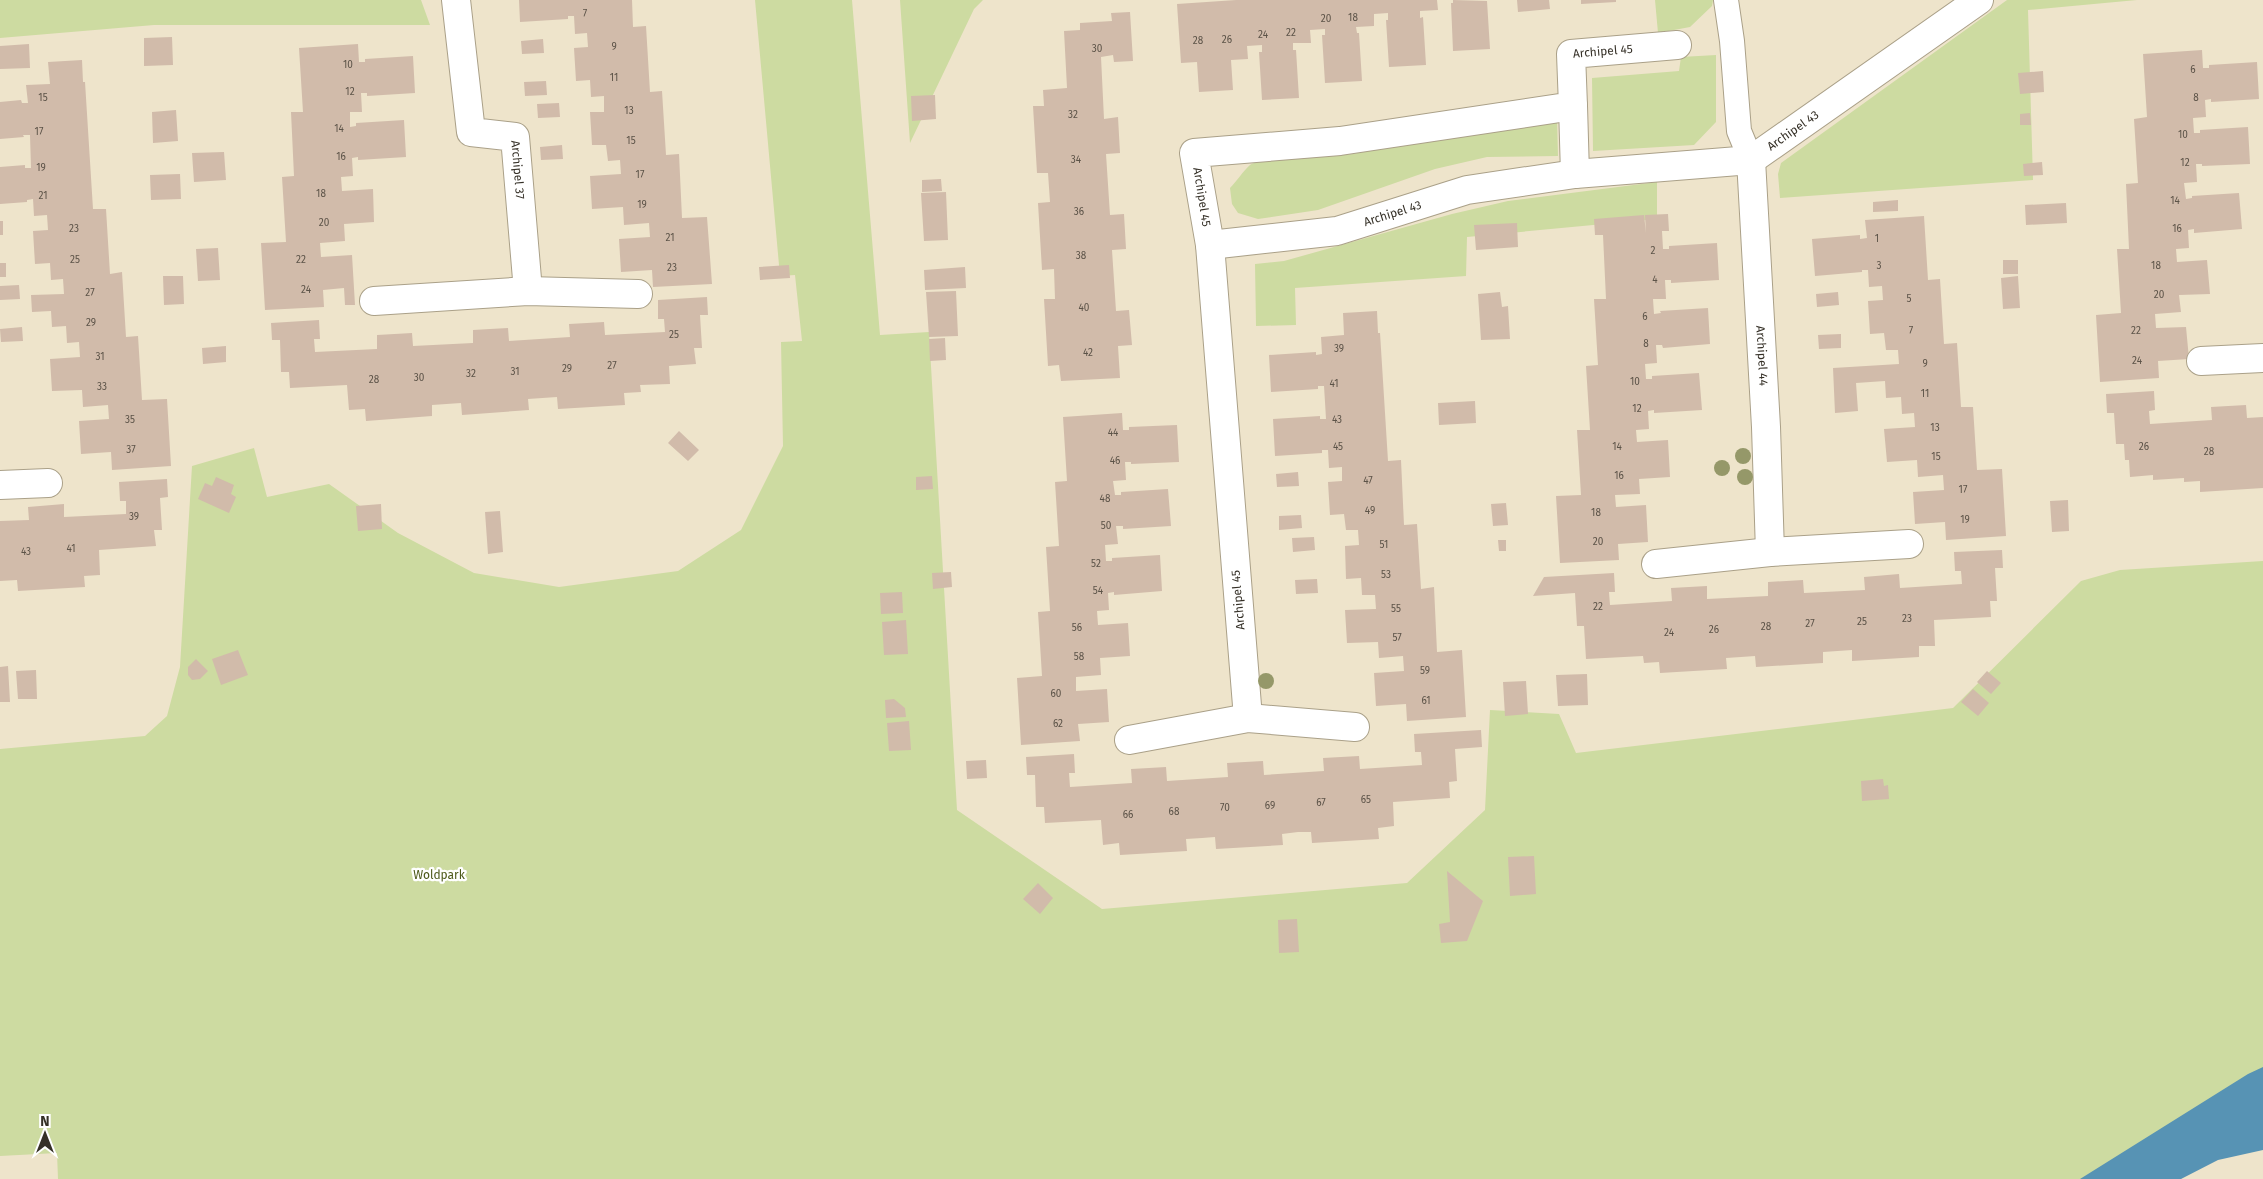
<svg xmlns="http://www.w3.org/2000/svg" width="2263" height="1179" font-family="'Fira Sans',sans-serif">
  <style>
    .green { fill: #cddba1 }
    .water { fill: #5793b4 }
    .building { fill: #d1bbaa }
    .lines { fill: none; stroke-linecap: round; stroke-linejoin: round }
    .service-casing { stroke: #aaa088; stroke-width: 26 }
    .minor-casing { stroke: #aaa088; stroke-width: 30 }
    .service { stroke: #fff; stroke-width: 24 }
    .minor { stroke: #fff; stroke-width: 28 }
    .tree { fill: #959869 }
    .labels { text-anchor: middle; dominant-baseline: central; stroke-width: 4.5; stroke-linejoin: round; paint-order: stroke }
    .number-label { font-size: 10px; fill: #5c5348 }
    .street-label { font-size: 12px; fill: #353027; stroke: #fff }
    .park-label { font-size: 12px; fill: #4d5919; stroke: #fff }
  </style>
  <rect width="100%" height="100%" fill="#eee4cb"/>
  <!-- green -->
  <path class="green" d="M0,0H421L430,25H154L0,38Z
    M755,0H852L880,335L929,332L957,810L1102,909L1407,883L1485,810L1490,710L1559,714L1576,753L1953,708L2081,581L2120,570L2263,561V1111L2117,1179H58L57,1153L0,1156V749L145,736L167,716L180,667L192,466L254,448L267,497L329,484L398,533L474,573L559,587L678,571L741,530L783,446L781,342L802,341L795,275L780,276Z
    M900,0H983L974,9L910,143Z
    M1655,0H1713L1712,6L1690,27L1658,33Z
    M2007,0H2137L2028,10L2033,180L1780,198L1778,174L1781,163Z
    M1716,55V122L1694,145L1593,151L1592,78L1679,71L1681,57Z
    M1557,118L1558,156L1487,157L1435,169L1318,210L1258,219L1238,213L1232,204L1230,188C1237,181 1243,171 1250,165C1262,156 1334,156 1353,154L1507,119Z
    M1657,182V219L1467,237L1466,276L1295,288L1296,325L1256,326L1255,264L1284,261L1452,214L1508,201Z"/>
  <!-- water -->
  <path class="water" d="M2263,1067V1150L2218,1160L2181,1179H2080L2248,1074Z"/>
  <!-- building -->
  <path class="building" d="M519,0H632L633,27L646,26L650,92L662,91L666,155L679,154L682,218L707,217L712,284L653,287L652,270L621,272L619,239L650,237L649,223L624,225L623,207L592,209L590,176L621,174L620,160L608,161L606,145H592L590,112H604V96L591,97L590,80L576,81L574,48L588,47L587,33L575,34L574,16H568V19L520,22Z
    M1236,0H1437L1438,10L1420,11V18L1423,17L1426,65L1389,67L1386,20H1388V13L1374,14V26L1356,27L1357,33H1359L1362,81L1325,83L1322,35H1325V29L1310,30L1311,43H1293V50H1296L1299,98L1262,100L1259,52H1262V45L1247,46L1248,59L1231,60L1233,90L1199,92L1197,62L1181,63L1177,4Z
    M1453,0L1487,1L1490,49L1453,51L1451,3H1453Z
    M1517,0H1549L1550,9L1518,12Z
    M1581,0H1616V2L1581,4Z
    M1130,12L1133,61L1114,62L1113,55L1101,57L1104,119L1118,117L1120,153L1106,154L1110,215L1124,214L1126,249L1112,250L1116,311L1129,310L1132,345L1118,346L1120,378L1061,381L1059,365L1048,366L1044,299H1055L1054,269L1042,270L1038,203L1050,202L1048,173H1037L1033,106H1044L1043,90L1067,88L1064,31L1080,30V23L1112,21L1111,13Z
    M172,37L173,65L144,66V38Z
    M543,39L544,53L522,54L521,41Z
    M29,44L30,68L0,69V46Z
    M358,44L359,62H365V59L413,56L415,93L367,96V93H361L362,112H350V127L356,126V123L404,120L406,157L358,160V157L352,158L353,176L341,177L342,191L373,189L374,222L344,224L345,241L320,243L321,257L352,255L355,305H345L344,288L323,290L324,307L265,310L261,243L286,242L282,177L294,176L291,112H303L299,48Z
    M2202,50L2203,68H2209V65L2257,62L2259,99L2211,102V99L2205,100L2206,117L2193,118L2194,133H2200V130L2248,127L2250,164L2202,166V164H2196L2197,182L2184,183L2186,199L2192,198V196L2239,193L2242,229L2194,233V229L2188,230L2189,248L2176,249L2177,262L2207,260L2210,294L2179,295L2181,312L2155,314L2156,328L2186,327L2189,359L2158,361L2159,378L2100,382L2096,315L2121,313L2117,249H2129L2126,184L2138,183L2134,119L2147,117L2143,54Z
    M82,60L83,82H85L93,209H106L110,274L122,272L126,337L138,336L142,400L167,399L171,466L112,470L111,452L81,454L79,421L109,419L108,405L83,407L82,390L52,391L50,359L80,357L79,342L67,343L66,326L52,327L51,311L32,312L31,295L64,294L63,279L51,280L50,263L35,264L33,231L48,230L47,215L34,216L33,199L27,200V202L0,204V167L25,165V168H31L30,135H23L24,137L0,139V102L21,100L22,103H28L26,85L50,84L48,62Z
    M2043,71L2044,92L2020,94L2018,73Z
    M546,81L547,95L525,96L524,82Z
    M935,95L936,119L912,121L911,96Z
    M559,103L560,117L538,118L537,104Z
    M176,110L178,141L153,143L152,112Z
    M2030,113L2031,125H2020V114Z
    M562,145L563,159L541,160L540,147Z
    M224,152L226,180L194,182L192,153Z
    M2042,162L2043,175L2024,176L2023,164Z
    M180,174L181,199L151,200L150,175Z
    M941,179L942,191L922,192V180Z
    M946,192L948,240L924,241L921,193Z
    M1898,200V211L1873,212V202Z
    M2066,203L2067,223L2026,225L2025,205Z
    M1668,214L1669,231H1662L1663,249H1669V246L1717,243L1719,280L1671,283V280H1665L1666,299H1653L1654,314L1661,313L1660,311L1708,308L1710,344L1663,348L1662,345H1656L1657,363L1645,364L1646,379H1652V376L1699,373L1702,410L1654,413V410L1648,411L1649,429L1636,430L1637,442L1668,440L1670,477L1639,479L1640,494L1615,495L1616,507L1646,505L1648,542L1618,544L1619,560L1560,563L1556,496L1581,495L1577,430H1590L1586,366L1598,365L1594,299H1606L1603,235H1595L1594,219L1644,215L1646,233L1645,215Z
    M1924,216L1928,280L1940,279L1944,344L1957,343L1961,407H1973L1977,470L2002,469L2006,536L1946,540L1945,522L1915,524L1913,492L1944,490L1943,475L1918,477L1917,460L1887,462L1884,429L1915,427L1914,413L1902,414L1901,397L1886,398L1885,381L1856,383L1858,411L1835,413L1833,368L1899,364L1898,350H1886L1884,333L1870,334L1868,301L1883,300L1882,286L1869,287L1868,270H1862V272L1815,276L1812,239L1860,235V239L1867,238L1865,220Z
    M0,221H3V235H0Z
    M1517,223L1518,247L1476,250L1474,225Z
    M218,248L220,280L198,281L196,249Z
    M2003,260H2018V274H2003Z
    M0,263H6V277H0Z
    M789,265L790,278L760,280L759,267Z
    M965,267L966,288L925,290L924,270Z
    M163,276H183L184,304L164,305Z
    M2018,276L2020,308L2003,309L2001,278Z
    M19,285L20,299L0,300V286Z
    M956,291L958,336L929,337L926,292Z
    M1500,292L1502,307L1508,306L1510,339L1481,340L1478,294Z
    M1838,292L1839,305L1817,307L1816,294Z
    M707,297L708,315H700L702,348H694L696,364L669,366L670,384L640,385L641,392L624,393L625,405L558,409L557,397L528,399L529,410L462,415L461,403L432,405V416L366,421L365,409L349,410L347,385L290,388L289,372H281L280,340H272L271,323L319,320L320,339H314L315,352L377,349V335L412,333L413,346L473,343V330L490,329L508,328L509,341L570,337L569,324L587,323L604,322L605,335L665,332L664,319H658V300Z
    M1377,311L1378,333H1380L1388,461L1401,460L1404,525L1417,524L1421,589L1434,587L1437,652L1462,650L1466,717L1407,721L1406,704L1376,706L1374,673L1404,671L1403,656L1379,658L1378,642L1347,643L1345,610L1376,609L1375,595H1362L1361,578L1346,579L1345,546L1359,545L1358,530H1346L1344,514L1330,515L1328,482L1342,481V467L1329,468L1328,450H1322V453L1275,456L1273,419L1320,416V419H1326L1325,402L1324,386H1318V389L1271,392L1269,355L1316,352V355L1322,354L1321,337L1344,335L1343,313Z
    M22,327L23,341L1,342L0,329Z
    M1841,334V348L1819,349L1818,335Z
    M945,338L946,360L930,361L929,339Z
    M226,346V362L203,364L202,348Z
    M2154,391L2155,410L2149,411L2150,424L2212,420L2211,407L2246,405L2247,418L2263,417V488L2200,492V481L2184,482V478L2153,480V475L2130,477L2129,460H2125L2124,444H2116L2114,413H2107L2106,394Z
    M1475,401L1476,423L1439,425L1438,403Z
    M1122,413L1123,430H1129V427L1177,425L1179,462L1131,464V462H1125L1126,480L1113,481L1115,495H1121V492L1168,489L1171,526L1123,529V526H1116L1118,544L1105,545L1106,561H1112V558L1160,555L1162,591L1114,595V592L1108,593L1109,610L1097,611L1098,625L1128,623L1130,656L1100,658L1101,675L1076,677V691L1107,689L1109,722L1078,724L1080,741L1021,745L1017,678L1042,676L1038,612L1050,611L1046,547L1059,546L1055,482L1067,481L1063,417Z
    M679,431L699,450L688,461L668,443Z
    M1298,472L1299,486L1277,487L1276,474Z
    M932,476L933,489L916,490V477Z
    M216,477L234,485L231,494L236,497L229,513L198,499L205,483L212,486Z
    M167,479L168,497L160,498L162,530H154L156,546L99,550L100,575L84,576L85,587L18,591L17,580L0,581V521L29,520L28,507L64,504V517L126,514V501H120L119,482Z
    M2068,500L2069,531L2052,532L2050,501Z
    M1506,503L1508,525L1493,526L1491,504Z
    M381,504L382,529L358,531L356,506Z
    M500,511L503,552L488,554L485,512Z
    M1301,515L1302,528L1279,530V516Z
    M1314,537L1315,550L1293,552L1292,538Z
    M1498,540H1506V551H1499Z
    M2002,550L2003,568H1995L1997,601H1990L1991,617L1934,620L1935,646H1919V657L1852,661V650L1823,652V663L1756,667L1755,656L1741,657L1726,658L1727,669L1660,673L1659,662L1644,663L1643,656L1586,659L1584,626H1577L1575,593L1533,596L1544,577L1614,573L1615,592H1609L1610,605L1672,601L1671,588L1707,586V599L1768,596V582L1803,580L1804,593L1865,590L1864,577L1899,574L1900,588L1962,584L1961,571H1955L1954,552Z
    M951,572L952,587L933,589L932,573Z
    M1317,579L1318,593L1296,594L1295,580Z
    M902,592L903,613L881,614L880,593Z
    M906,620L908,654L884,655L882,622Z
    M238,650L248,675L221,685L212,659Z
    M196,659L208,671L200,679L192,680L188,675V667Z
    M8,666L10,702H0V667Z
    M36,670L37,699H18L16,671Z
    M1987,671L2001,683L1991,694L1977,682Z
    M1587,674L1588,705L1558,706L1556,675Z
    M1526,681L1528,714L1505,716L1503,682Z
    M1973,689L1989,703L1978,716L1961,702Z
    M894,699L905,708L906,717L886,718L885,700Z
    M909,721L911,750L889,751L887,723Z
    M1481,730L1482,747L1455,749L1457,781L1449,782L1450,798L1393,802L1394,826L1378,828L1379,839L1312,843L1311,832H1298L1282,834L1283,845L1216,849L1215,837L1202,838L1186,839L1187,851L1120,855L1119,843L1103,845L1101,820L1045,823L1044,807H1036L1035,775H1027L1026,757L1074,754L1075,773H1069L1070,787L1132,783L1131,769L1149,768L1166,767L1167,781L1228,777L1227,763L1263,761L1264,775L1324,771L1323,758L1359,756L1360,769L1422,765L1421,752H1415L1414,734Z
    M986,760L987,778L967,779L966,761Z
    M1883,779L1884,786L1888,785L1889,799L1862,801L1861,781Z
    M1534,856L1536,894L1510,896L1508,857Z
    M1447,871L1483,901L1467,941L1441,943L1439,924L1450,922Z
    M1038,883L1053,898L1040,914L1023,899Z
    M1297,919L1299,952L1279,953L1278,920Z"/>
  <g class="lines">
    <defs>
      <path id="service" d="M1726,0L1732,41L1739,131L1751,160"/>
      <g id="minor">
        <path id="s1" d="M456,0L471,132L515,137L528,291"/>
        <path d="M1573,106L1575,174"/>
        <path id="s2" d="M1751,160L1766,427L1770,552"/>
        <path id="s3" d="M1210,245L1337,231L1467,190L1575,174L1751,160L1979,0"/>
        <path d="M374,301L528,291L638,294"/>
        <path d="M2201,361L2263,358"/>
        <path d="M0,485L48,483"/>
        <path d="M1656,564L1770,552L1909,544"/>
        <path id="s4" d="M1248,718L1210,245L1194,153L1340,141L1573,106L1571,54L1677,45"/>
        <path d="M1129,740L1248,718L1355,727"/>
      </g>
    </defs>
    <!-- service casing -->
    <use href="#service" class="service-casing"/>
    <!-- minor casing -->
    <use href="#minor" class="minor-casing"/>
    <!-- service -->
    <use href="#service" class="service"/>
    <!-- minor -->
    <use href="#minor" class="minor"/>
  </g>
  <!-- trees -->
  <g class="tree">
    <circle cx="1743" cy="456" r="8"/>
    <circle cx="1722" cy="468" r="8"/>
    <circle cx="1745" cy="477" r="8"/>
    <circle cx="1266" cy="681" r="8"/>
  </g>
  <g class="labels">
    <!-- number labels -->
    <g class="number-label">
      <text x="585" y="14">7</text>
      <text x="1353" y="18">18</text>
      <text x="1326" y="19">20</text>
      <text x="1291" y="33">22</text>
      <text x="1263" y="35">24</text>
      <text x="1227" y="40">26</text>
      <text x="1198" y="41">28</text>
      <text x="614" y="47">9</text>
      <text x="1097" y="49">30</text>
      <text x="348" y="65">10</text>
      <text x="2193" y="70">6</text>
      <text x="614" y="78">11</text>
      <text x="350" y="92">12</text>
      <text x="43" y="98">15</text>
      <text x="2196" y="98">8</text>
      <text x="629" y="111">13</text>
      <text x="1073" y="115">32</text>
      <text x="339" y="129">14</text>
      <text x="39" y="132">17</text>
      <text x="2183" y="135">10</text>
      <text x="631" y="141">15</text>
      <text x="341" y="157">16</text>
      <text x="1076" y="160">34</text>
      <text x="2185" y="163">12</text>
      <text x="41" y="168">19</text>
      <text x="640" y="175">17</text>
      <text x="321" y="194">18</text>
      <text x="43" y="196">21</text>
      <text x="2175" y="201">14</text>
      <text x="642" y="205">19</text>
      <text x="1079" y="212">36</text>
      <text x="324" y="223">20</text>
      <text x="74" y="229">23</text>
      <text x="2177" y="229">16</text>
      <text x="670" y="238">21</text>
      <text x="1877" y="239">1</text>
      <text x="1653" y="251">2</text>
      <text x="1081" y="256">38</text>
      <text x="75" y="260">25</text>
      <text x="301" y="260">22</text>
      <text x="1879" y="266">3</text>
      <text x="2156" y="266">18</text>
      <text x="672" y="268">23</text>
      <text x="1655" y="280">4</text>
      <text x="306" y="290">24</text>
      <text x="90" y="293">27</text>
      <text x="2159" y="295">20</text>
      <text x="1909" y="299">5</text>
      <text x="1084" y="308">40</text>
      <text x="1645" y="317">6</text>
      <text x="91" y="323">29</text>
      <text x="1911" y="331">7</text>
      <text x="2136" y="331">22</text>
      <text x="674" y="335">25</text>
      <text x="1646" y="344">8</text>
      <text x="1339" y="349">39</text>
      <text x="1088" y="353">42</text>
      <text x="100" y="357">31</text>
      <text x="2137" y="361">24</text>
      <text x="1925" y="364">9</text>
      <text x="612" y="366">27</text>
      <text x="567" y="369">29</text>
      <text x="515" y="372">31</text>
      <text x="471" y="374">32</text>
      <text x="419" y="378">30</text>
      <text x="374" y="380">28</text>
      <text x="1635" y="382">10</text>
      <text x="1334" y="384">41</text>
      <text x="102" y="387">33</text>
      <text x="1925" y="394">11</text>
      <text x="1637" y="409">12</text>
      <text x="130" y="420">35</text>
      <text x="1337" y="420">43</text>
      <text x="1935" y="428">13</text>
      <text x="1113" y="433">44</text>
      <text x="1338" y="447">45</text>
      <text x="1617" y="447">14</text>
      <text x="2144" y="447">26</text>
      <text x="131" y="450">37</text>
      <text x="2209" y="452">28</text>
      <text x="1936" y="457">15</text>
      <text x="1115" y="461">46</text>
      <text x="1619" y="476">16</text>
      <text x="1368" y="481">47</text>
      <text x="1963" y="490">17</text>
      <text x="1105" y="499">48</text>
      <text x="1370" y="511">49</text>
      <text x="1596" y="513">18</text>
      <text x="134" y="517">39</text>
      <text x="1965" y="520">19</text>
      <text x="1106" y="526">50</text>
      <text x="1598" y="542">20</text>
      <text x="1384" y="545">51</text>
      <text x="71" y="549">41</text>
      <text x="26" y="552">43</text>
      <text x="1096" y="564">52</text>
      <text x="1386" y="575">53</text>
      <text x="1098" y="591">54</text>
      <text x="1598" y="607">22</text>
      <text x="1396" y="609">55</text>
      <text x="1907" y="619">23</text>
      <text x="1862" y="622">25</text>
      <text x="1810" y="624">27</text>
      <text x="1766" y="627">28</text>
      <text x="1077" y="628">56</text>
      <text x="1714" y="630">26</text>
      <text x="1669" y="633">24</text>
      <text x="1397" y="638">57</text>
      <text x="1079" y="657">58</text>
      <text x="1425" y="671">59</text>
      <text x="1056" y="694">60</text>
      <text x="1426" y="701">61</text>
      <text x="1058" y="724">62</text>
      <text x="1366" y="800">65</text>
      <text x="1321" y="803">67</text>
      <text x="1270" y="806">69</text>
      <text x="1225" y="808">70</text>
      <text x="1174" y="812">68</text>
      <text x="1128" y="815">66</text>
    </g>
    <!-- street labels -->
    <g class="street-label">
      <text stroke="none"><textPath href="#s4" startOffset="1034">Archipel 45</textPath></text>
      <text stroke="none"><textPath href="#s3" startOffset="601">Archipel 43</textPath></text>
      <text stroke="none"><textPath href="#s1" startOffset="210">Archipel 37</textPath></text>
      <text transform="translate(1202 197) rotate(81)">Archipel 45</text>
      <text stroke="none"><textPath href="#s3" startOffset="186">Archipel 43</textPath></text>
      <text stroke="none"><textPath href="#s2" startOffset="196">Archipel 44</textPath></text>
      <text transform="translate(1238 600) rotate(-95)">Archipel 45</text>
    </g>
    <!-- park labels -->
    <g class="park-label">
      <text x="439" y="875">Woldpark</text>
    </g>
  </g>
  <!-- north arrow -->
  <g transform="translate(45 1134)" stroke="#ffffff" stroke-width="4" paint-order="stroke">
  <path d="M0-4L9 19L0 12L-9 19Z" fill="#353027"/>
  <text y="-8" font-size="14" font-weight="bold" text-anchor="middle" fill="#353027">N</text>
  </g>
</svg>
